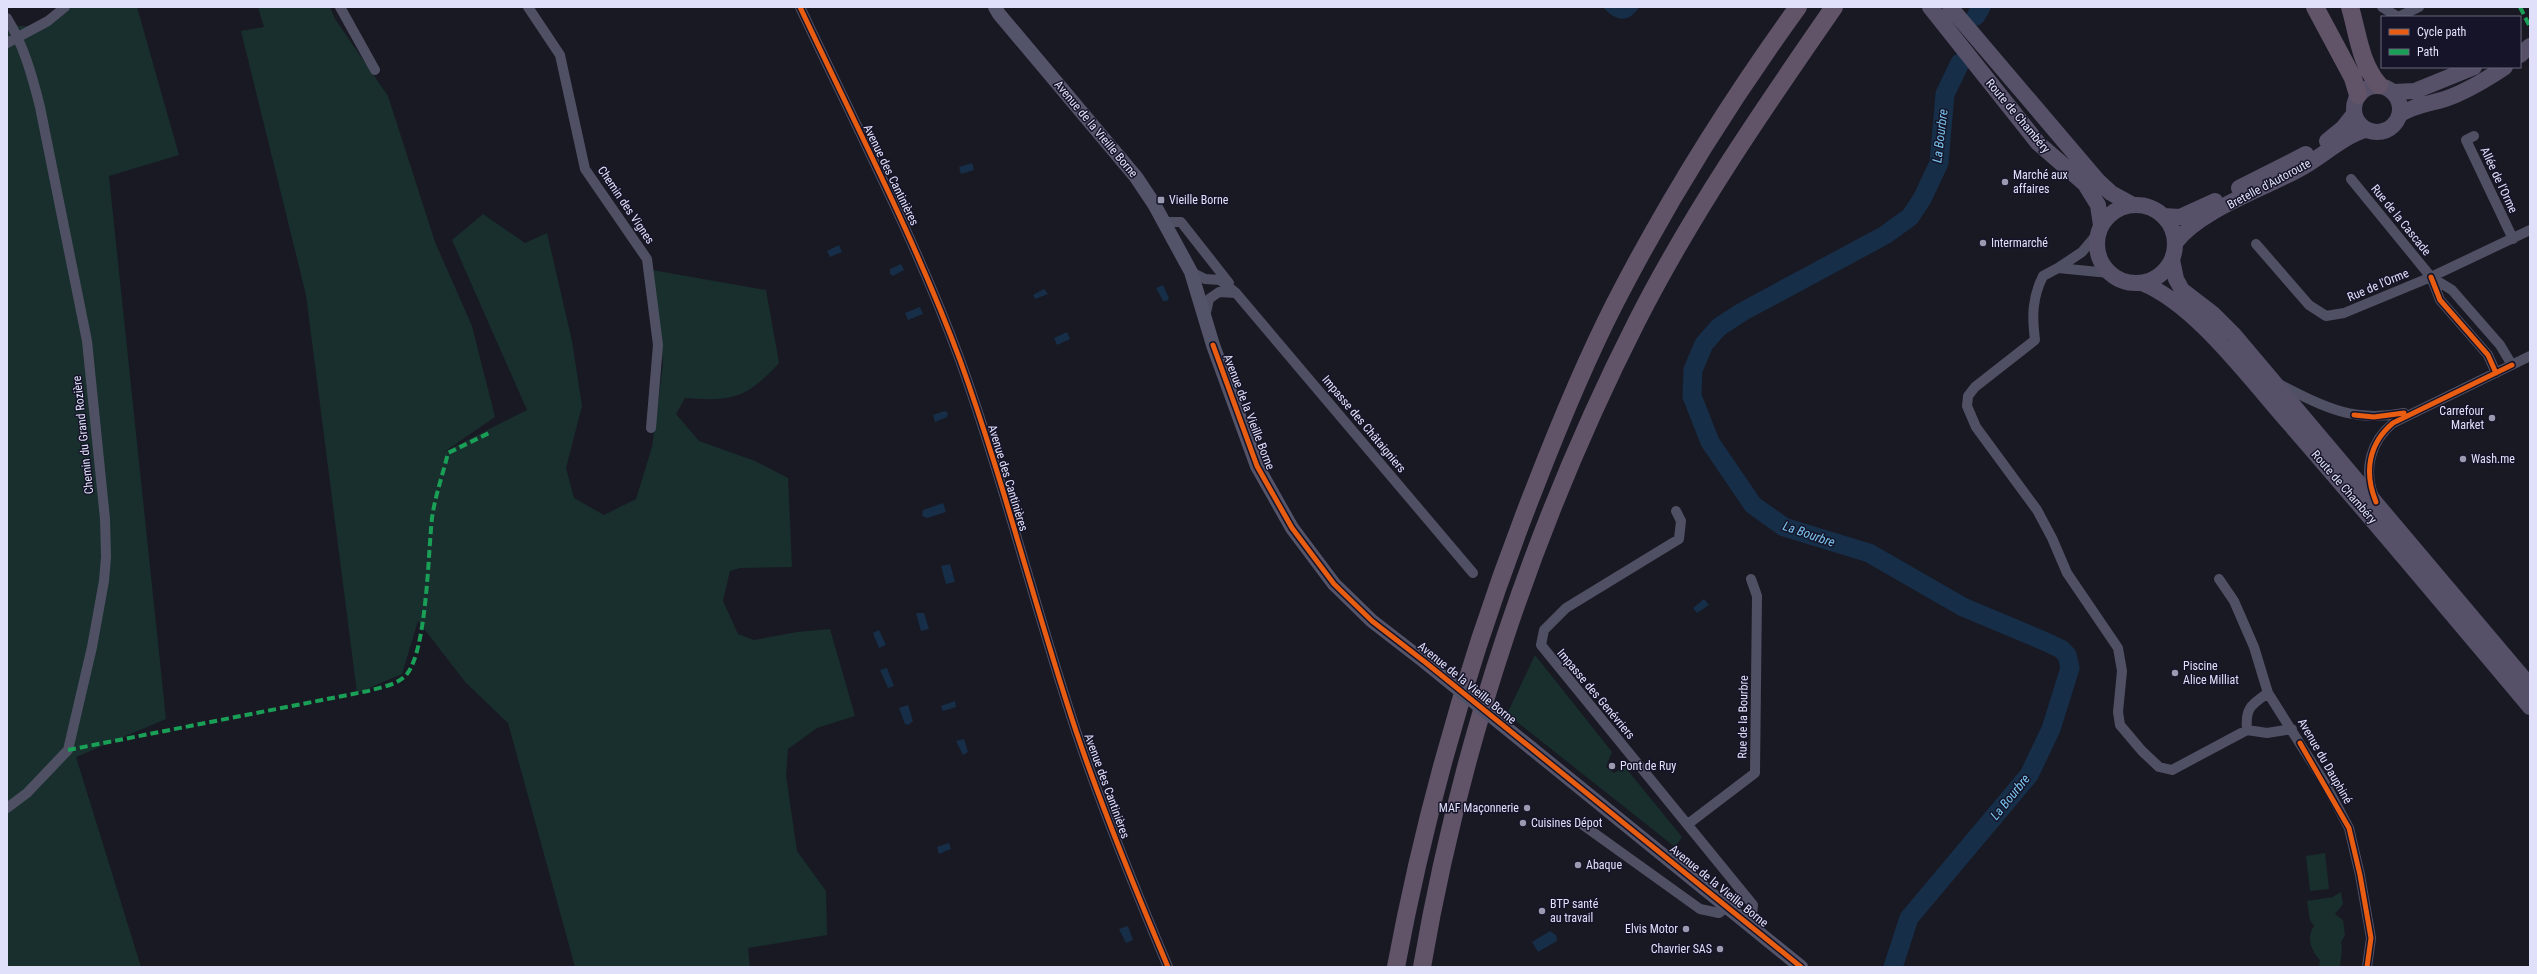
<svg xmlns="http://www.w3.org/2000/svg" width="2537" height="974" font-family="'Roboto Condensed',sans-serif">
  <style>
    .green { fill: #182f2d }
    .water { fill: #162e47 }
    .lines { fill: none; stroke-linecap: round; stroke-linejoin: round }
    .river { stroke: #162e47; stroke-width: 19 }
    .street { stroke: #4f5063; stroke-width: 10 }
    .secondary { stroke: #535469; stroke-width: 14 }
    .primary { stroke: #565168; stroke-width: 16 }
    .highway { stroke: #615468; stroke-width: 18 }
    .secondary-bridge { stroke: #535469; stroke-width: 14 }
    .quiet { stroke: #1a9f57; stroke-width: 4; stroke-dasharray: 8 4; stroke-linecap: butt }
    .cycleway-casing { stroke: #151429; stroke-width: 8 }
    .cycleway { stroke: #e95d12; stroke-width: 5 }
    .poi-dot { fill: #9a9ab0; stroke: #151429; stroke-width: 1.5 }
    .labels { text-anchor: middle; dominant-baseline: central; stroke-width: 3; stroke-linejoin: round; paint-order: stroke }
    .street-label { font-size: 12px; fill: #e0e0fb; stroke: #151429 }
    .poi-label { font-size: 12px; fill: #e0e0fb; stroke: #151429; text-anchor: start }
    .water-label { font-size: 13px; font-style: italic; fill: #7ac5ef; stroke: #151429 }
  </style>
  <rect width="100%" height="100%" fill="#191924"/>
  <!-- green -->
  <path class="green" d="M60,7H137L179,155L109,176L166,719L76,757L141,967H7V21L10,26H36Z
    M258,7H330L335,19L388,96L435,242L472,326L495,417L444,452L527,410L452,240L483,214L525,243L547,233L572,341L582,406L566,468L574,498L604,515L636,499L652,447L663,364L652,270L766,290L779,363C770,373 751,392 738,395C722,401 702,399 685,398L676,414L699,441L755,461L788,478L792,567L740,568L730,571L723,601L738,634L754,640L797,632L830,629L855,716L817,728L788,749L786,776L797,851L826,891L827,935L748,948L750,967H575L508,723L466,683L418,621L402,674L357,693L306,295L241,31L264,27Z
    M1535,655L1612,752L1606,767L1614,773L1625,767L1682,837L1675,847L1507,714Z
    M2325,853L2329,889L2310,891L2306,856Z
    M2341,892L2343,904L2335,914L2343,920L2345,935L2341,942L2342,948L2340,967H2319L2320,960C2311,951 2306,937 2314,926L2310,920L2307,901L2333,897Z"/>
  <!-- water -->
  <path class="water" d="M1603,7H1639C1628,25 1614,20 1603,7Z
    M972,163L974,170L961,174L959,167Z
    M839,245L842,252L830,257L827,251Z
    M901,264L904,270L893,276L890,274V269Z
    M1163,285L1169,298L1167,301H1163L1156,288Z
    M1044,289L1048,294L1035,299L1033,295Z
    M920,307L923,314L908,320L905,313Z
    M1067,332L1070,339L1057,345L1054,338Z
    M945,411L948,413L947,417L935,422L933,415Z
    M943,503L946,512L927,518L922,516L923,510Z
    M950,564L955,582L946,584L941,566Z
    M1704,599L1709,605L1697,613L1693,608Z
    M916,613H924L929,629L921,631Z
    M879,630L886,645L879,648L873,633Z
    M887,668L894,686L888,688L880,670Z
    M955,701L956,707L943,711L941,706Z
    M908,705L913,721L908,725L905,724L899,708Z
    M964,739L968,752L963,755L956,741Z
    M949,843L951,849L939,854L937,847Z
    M1128,926L1133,940L1126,943L1119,929Z
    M1550,931L1556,935L1557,941L1538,952L1532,942Z"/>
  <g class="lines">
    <!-- river -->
    <path class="river" d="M1976,16L1981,7
      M1893,967L1909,918L2029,775L2051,729L2070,668L2067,655L2061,649L2044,641L1963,607L1869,553L1784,527L1753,505L1710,442L1692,396L1693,370L1704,344L1719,327L1742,312L1885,235L1910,217L1922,199L1939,163L1945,94L1960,63"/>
    <!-- street -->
    <path class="street" d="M340,7L375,70
      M528,7L560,55L585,169L647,259L658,345L651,428
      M800,7C855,124 915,239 960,360C1004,482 1035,608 1076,731C1103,811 1135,889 1168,967
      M2382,7L2398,17L2419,7
      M7,18C24,46 32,75 40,107L87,341L105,519L106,557L104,581L92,647L68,750L27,793L7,808
      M7,43L48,21L65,7
      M2474,136L2466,140L2513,239
      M2351,179L2431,277L2440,300L2488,355L2496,373
      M1164,222H1181L1229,283
      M2098,233L2082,252L2058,268L2109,273
      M2256,244L2309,305L2326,316L2344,313L2431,277L2530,230
      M2058,268L2043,276C2032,298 2032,316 2035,340L1975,387L1968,396L1967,406L1976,427L2037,510L2052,538L2067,573L2118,648L2122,671L2118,712L2120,725L2142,751L2159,767L2172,770L2247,730L2267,733L2292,729
      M1191,272L1205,279L1220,280L1236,293L1473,573
      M2431,277L2452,290L2500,345L2512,365
      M1205,317L1209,299L1219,292L1236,293
      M2279,384C2324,407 2353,423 2404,413
      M2374,497C2363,469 2371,441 2393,423L2530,356
      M1676,511L1681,521L1679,539L1566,608L1544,630L1541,645L1753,905L1751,925
      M2219,579L2234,601L2254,647L2268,693L2326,785L2349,828L2360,875L2371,938L2367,967
      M2247,730C2245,708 2251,705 2268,693
      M1688,824L1755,773L1757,596L1751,579
      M1583,825L1700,909L1719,913L1728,906"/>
    <!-- secondary -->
    <path class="secondary" d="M995,7L999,14L1136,177L1154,204L1191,272L1213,345L1257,466L1292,528L1334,584L1372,621L1425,662
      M1531,748L1801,967"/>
    <!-- primary -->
    <path class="primary" d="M1930,7L2038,143L2085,184L2098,205L2101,225
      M1950,7L2098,181L2111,193L2133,205
      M2520,55L2530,46
      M2354 109a23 23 0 1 1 46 0a23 23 0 1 1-46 0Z
      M2393,92L2415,91L2474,67
      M2399,115C2414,105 2429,104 2445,99C2466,92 2487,79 2505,67
      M2327,141L2343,128L2354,114
      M2239,188L2306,154
      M2097 244a39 39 0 1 1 78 0a39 39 0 1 1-78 0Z
      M2163,216L2180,217L2215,201
      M2176,242C2201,209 2267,188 2303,167C2321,157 2347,134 2366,130
      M2172,260L2176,279L2182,290L2212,313L2234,335L2530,686
      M2142,283C2195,304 2250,379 2288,422C2370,516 2450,612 2530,707"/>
    <!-- highway -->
    <path class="highway" d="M2315,7L2353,78L2358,95
      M2350,7C2358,34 2360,63 2379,85
      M1396,967C1427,801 1473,644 1535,487C1559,425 1585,362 1615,303C1668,200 1730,101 1798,7
      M1422,967C1460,745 1535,522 1637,321C1693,211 1764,108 1834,7"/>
    <!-- secondary-bridge -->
    <path class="secondary-bridge" d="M1425,662L1531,748"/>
    <!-- quiet -->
    <path class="quiet" d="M2520,7L2530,27
      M68,750L368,691C381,687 398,685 407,674C427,648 428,554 432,518C435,496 443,474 448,453L489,433"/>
    <defs>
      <path id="cycleway" d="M800,7C855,124 915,239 960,360C1004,482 1035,608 1076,731C1103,811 1135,889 1168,967
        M2431,277L2440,300L2488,355L2496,373
        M1213,345L1257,466L1292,528L1334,584L1372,621L1425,662L1801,967
        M2354,415L2374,417L2404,413
        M2376,502C2364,473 2368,444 2393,423L2512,365
        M2300,743L2349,828L2360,875L2371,938L2367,967"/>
    </defs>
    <!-- cycleway casing -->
    <use href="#cycleway" class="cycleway-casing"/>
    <!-- cycleway -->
    <use href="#cycleway" class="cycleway"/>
  </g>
  <!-- markers -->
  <g class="poi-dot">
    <circle cx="2005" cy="182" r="4"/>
    <rect x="1157" y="196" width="8" height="8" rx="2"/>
    <circle cx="1983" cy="243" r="4"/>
    <circle cx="2492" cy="418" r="4"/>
    <circle cx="2463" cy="459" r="4"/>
    <circle cx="2175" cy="673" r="4"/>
    <circle cx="1612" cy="766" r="4"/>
    <circle cx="1527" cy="808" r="4"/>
    <circle cx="1523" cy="823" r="4"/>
    <circle cx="1578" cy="865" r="4"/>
    <circle cx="1542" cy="911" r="4"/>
    <circle cx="1686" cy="929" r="4"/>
    <circle cx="1720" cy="949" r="4"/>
  </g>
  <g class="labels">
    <!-- street labels -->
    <g class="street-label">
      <text transform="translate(2018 116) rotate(50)">Route de Chambéry</text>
      <text transform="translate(1096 129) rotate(50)">Avenue de la Vieille Borne</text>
      <text transform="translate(891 175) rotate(64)">Avenue des Cantinières</text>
      <text transform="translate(2499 180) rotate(65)">Allée de l'Orme</text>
      <text transform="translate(2269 184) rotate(-28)">Bretelle d'Autoroute</text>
      <text transform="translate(626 205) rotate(56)">Chemin des Vignes</text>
      <text transform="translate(2401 220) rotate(51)">Rue de la Cascade</text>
      <text transform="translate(2378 285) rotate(-23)">Rue de l'Orme</text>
      <text transform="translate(1249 412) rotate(69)">Avenue de la Vieille Borne</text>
      <text transform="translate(1364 424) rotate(50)">Impasse des Châtaigniers</text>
      <text transform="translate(83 435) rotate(-96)">Chemin du Grand Rozière</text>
      <text transform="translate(1008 478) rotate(73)">Avenue des Cantinières</text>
      <text transform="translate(2344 487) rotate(49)">Route de Chambéry</text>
      <text transform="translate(1467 683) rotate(39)">Avenue de la Vieille Borne</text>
      <text transform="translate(1596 694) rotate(50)">Impasse des Genévriers</text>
      <text transform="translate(1743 717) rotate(-89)">Rue de la Bourbre</text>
      <text transform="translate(2325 761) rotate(60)">Avenue du Dauphiné</text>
      <text transform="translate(1107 786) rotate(70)">Avenue des Cantinières</text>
      <text transform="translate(1719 886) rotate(39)">Avenue de la Vieille Borne</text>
    </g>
    <!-- poi labels -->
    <g class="poi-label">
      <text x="2013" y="175">Marché aux<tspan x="2013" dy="14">affaires</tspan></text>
      <text x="1169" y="200">Vieille Borne</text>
      <text x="1991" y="243">Intermarché</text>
      <text x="2484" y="411" text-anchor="end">Carrefour<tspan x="2484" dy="14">Market</tspan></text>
      <text x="2471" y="459">Wash.me</text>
      <text x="2183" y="666">Piscine<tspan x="2183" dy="14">Alice Milliat</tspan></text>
      <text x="1620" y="766">Pont de Ruy</text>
      <text x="1519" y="808" text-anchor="end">MAF Maçonnerie</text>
      <text x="1531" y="823">Cuisines Dépot</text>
      <text x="1586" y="865">Abaque</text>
      <text x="1550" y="904">BTP santé<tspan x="1550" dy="14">au travail</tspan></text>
      <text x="1678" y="929" text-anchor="end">Elvis Motor</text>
      <text x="1712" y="949" text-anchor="end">Chavrier SAS</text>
    </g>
    <!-- water labels -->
    <g class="water-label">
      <text transform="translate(1940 136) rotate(-83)">La Bourbre</text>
      <text transform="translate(1809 534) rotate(19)">La Bourbre</text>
      <text transform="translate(2010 797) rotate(-51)">La Bourbre</text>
    </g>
  </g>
  <!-- border -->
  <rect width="2537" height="974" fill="none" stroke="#e0e0fb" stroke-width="16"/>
  <!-- legend -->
  <rect x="2381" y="16" width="140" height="52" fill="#151429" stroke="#66667d"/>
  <rect x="2389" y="29" width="20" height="6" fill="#e95d12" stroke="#66667d"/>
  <text x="2417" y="36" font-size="12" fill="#e0e0fb">Cycle path</text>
  <rect x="2389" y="49" width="20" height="6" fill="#1a9f57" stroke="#66667d"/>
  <text x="2417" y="56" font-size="12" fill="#e0e0fb">Path</text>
</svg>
